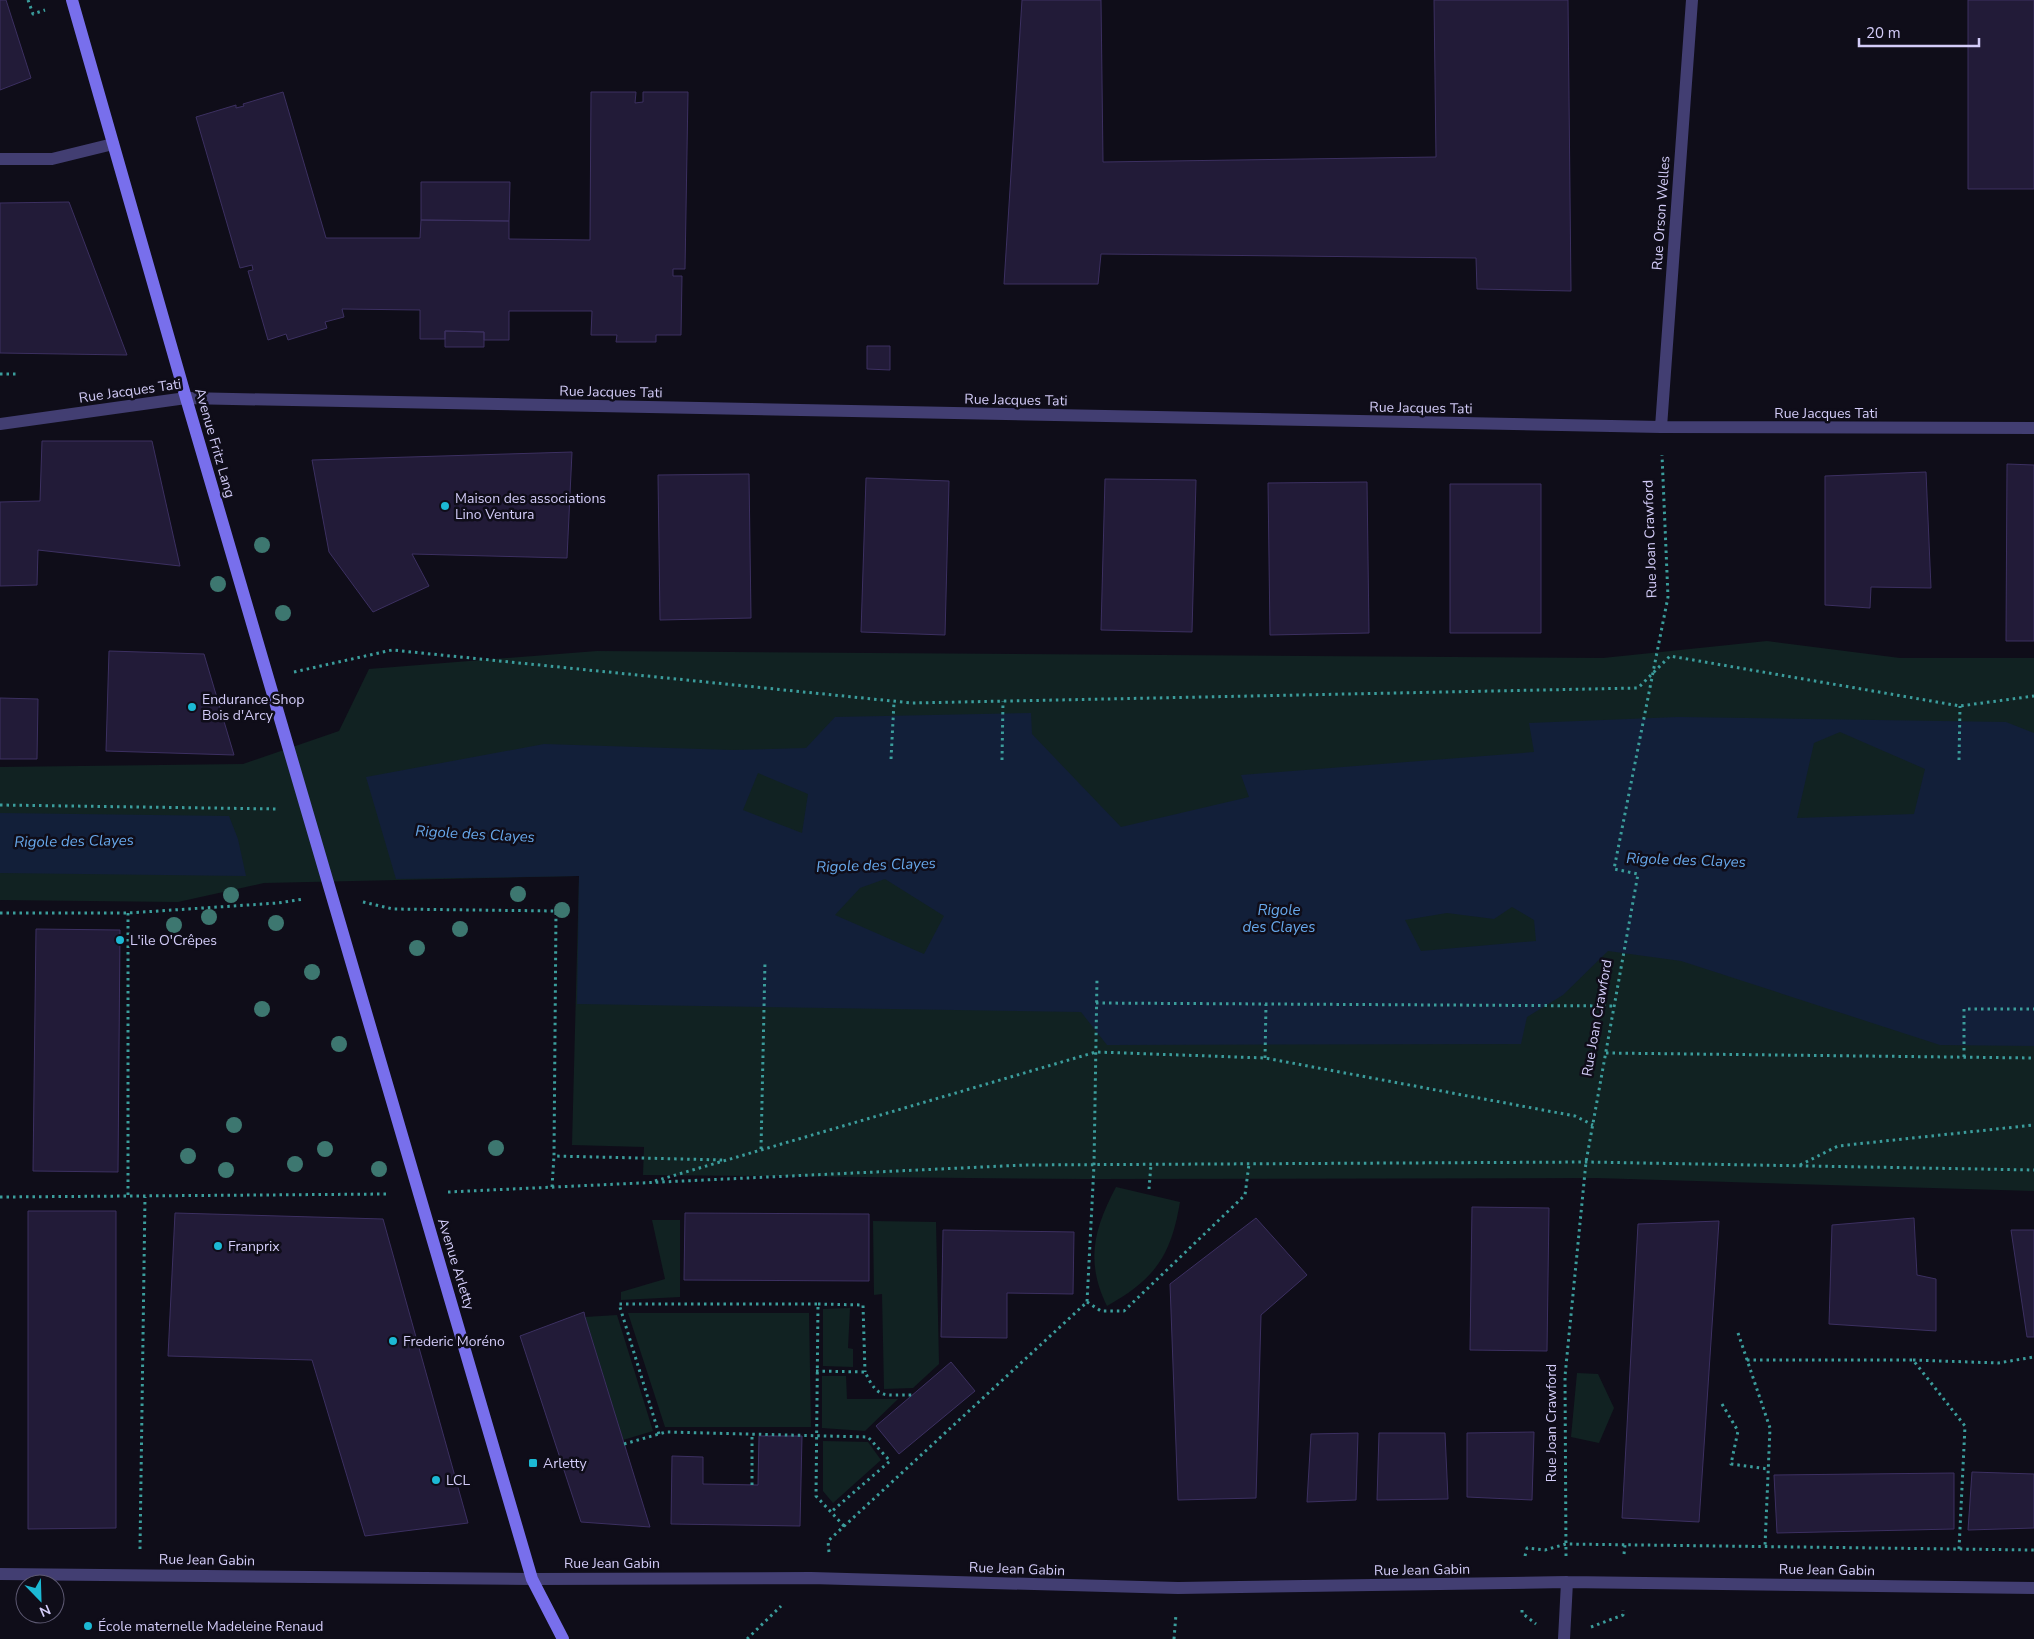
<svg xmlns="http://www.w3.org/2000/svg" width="2034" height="1639" font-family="'Nunito Sans',sans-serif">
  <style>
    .green { fill: #122 }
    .water { fill: #121f39; fill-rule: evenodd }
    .building { fill: #221b38; stroke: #3c3061 }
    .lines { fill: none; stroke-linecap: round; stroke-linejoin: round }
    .path { stroke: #3b9d9c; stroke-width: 3; stroke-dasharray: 2.5 4; stroke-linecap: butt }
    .lane { stroke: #423e72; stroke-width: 12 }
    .street { stroke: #423e72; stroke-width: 12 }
    .secondary { stroke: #786fec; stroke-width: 12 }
    .tree { fill: #3d7770 }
    .poi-dot { fill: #1cb9d4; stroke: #0f0d19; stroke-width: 2 }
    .labels { text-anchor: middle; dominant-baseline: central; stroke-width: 5; stroke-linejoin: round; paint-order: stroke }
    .street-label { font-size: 14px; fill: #d3ccf8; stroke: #0f0d19 }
    .poi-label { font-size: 14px; fill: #d3ccf8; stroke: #0f0d19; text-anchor: start }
    .water-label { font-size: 15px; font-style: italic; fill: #67a8eb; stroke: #0f0d19 }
  </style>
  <rect width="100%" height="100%" fill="#0f0d19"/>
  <!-- green -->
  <path class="green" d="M1767,641L1900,658H2034V1191L1595,1178L1085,1179L643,1175L644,1147L572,1145L579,876L264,883L178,902L0,900V767L243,764L339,731L369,669L597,651L1603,658Z
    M1116,1187L1180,1202C1171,1256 1155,1279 1107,1306C1085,1261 1094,1229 1116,1187Z
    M652,1220H680V1297L621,1300V1292L665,1279Z
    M873,1221L936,1222L939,1364L913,1388L884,1389L882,1294L874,1295Z
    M850,1308L848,1348L853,1349V1367L823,1366V1309Z
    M628,1313H809L811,1427H665Z
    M617,1315L653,1431L623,1440L585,1317Z
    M1577,1373L1598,1374L1614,1408L1599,1443L1571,1437Z
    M822,1376H846L847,1399H898L865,1431L822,1428Z
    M823,1441L868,1442L881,1460L833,1503L823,1491Z"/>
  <!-- water -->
  <path class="water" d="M1031,713L1032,734L1121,827L1249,797L1241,775L1534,752L1529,723L1678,717L2006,722L2034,733V1046L1940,1045L1681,961L1608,951L1563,995L1527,1017L1521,1044L1107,1045L1081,1012L577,1004L579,876L396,879L366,777L544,744L732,750L806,748L835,717ZM1840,732L1925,769L1914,814L1797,818L1814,743ZM758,773L808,794L802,833L743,810ZM885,879L944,916L924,954L835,915L860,888ZM1512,907L1534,920L1536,941L1421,951L1405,920L1447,913L1494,919Z
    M0,813L229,816L238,839L246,876L0,873Z"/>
  <!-- building -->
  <path class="building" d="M0,0H6L31,78L0,90Z
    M1022,0H1101L1103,162L1436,157L1434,0H1568L1571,291L1477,289L1476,258L1101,254L1098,284H1004Z
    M1968,0H2034V189H1968Z
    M283,92L326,238H420L421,220L509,221V239L590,240L591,92H636L635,103L643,102V92H688L685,269H673V276H682L681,335H656V342H616L617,335H591L592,311H509V340H484V332L445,331V339H420V310L342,309L344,317L325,322L327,328L288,340L286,334L268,340L248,271L253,270L252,265L240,268L196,117L236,105V108L244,106L243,104Z
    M421,182H510L509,221L421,220Z
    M69,202L127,355L0,353V203Z
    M445,331L484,332V347H445Z
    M867,346H890V370L867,369Z
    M42,441H152L180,566L38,550L37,585L0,586V502L40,501Z
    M572,452L567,558L412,554L429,586L373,612L329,552L312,460Z
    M2007,464L2034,465V641H2006Z
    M1926,472L1931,588L1871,587L1870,608L1825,605V476Z
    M749,474L751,618L660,620L658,475Z
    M866,478L949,481L945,635L861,632Z
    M1105,479L1196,480L1192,632L1101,630Z
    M1367,482L1369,633L1270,635L1268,483Z
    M1450,484H1541V633H1450Z
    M109,651L204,654L234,755L106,751Z
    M0,698L38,699L37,759H0Z
    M36,929L120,930L118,1172L33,1171Z
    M1472,1207L1549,1208L1547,1351L1470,1350Z
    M28,1211H116V1528L28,1529Z
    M175,1213L383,1219L468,1523L365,1536L312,1360L168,1356Z
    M685,1213L869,1214V1281L684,1280Z
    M1256,1218L1307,1275L1261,1315L1256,1498L1178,1500L1170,1284Z
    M1914,1218L1917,1275L1936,1279V1331L1829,1324L1832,1225Z
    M1719,1221L1699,1522L1622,1518L1638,1224Z
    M943,1230L1074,1232L1073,1294L1007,1293V1338L941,1337Z
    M2011,1230H2034V1337H2027Z
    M584,1312L585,1317L650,1527L581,1522L520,1336Z
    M951,1362L975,1391L899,1454L876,1426Z
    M1534,1432L1532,1500L1467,1497V1433Z
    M1358,1433L1356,1500L1307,1502L1311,1434Z
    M1379,1433H1445L1448,1499L1377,1500Z
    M759,1436H802L800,1526L671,1524L672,1456L703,1457V1484L758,1485Z
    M1972,1472L2034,1474V1528L1968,1530Z
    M1954,1473V1529L1777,1533L1774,1475Z"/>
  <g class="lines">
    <!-- path -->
    <path class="path" d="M28,0L33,14L45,10
      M0,374H16
      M294,672L392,650L912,703L1638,688L1670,656L1960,706L2034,696
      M891,759L894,702
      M1002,760L1003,701
      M1959,760L1960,706
      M0,805L278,809
      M363,902L393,909L556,911L554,1156L724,1160
      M0,913H128L278,903L304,899
      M128,913V1197
      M1096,1003L1614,1006
      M1606,1053L2034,1058
      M1964,1057V1009H2034
      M1265,1058L1266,1004
      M761,1149L765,961
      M1800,1165L1838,1146L2034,1125
      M655,1181L1096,1052L1265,1058L1575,1116L1593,1125
      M552,1187L554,1156
      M1149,1189L1151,1164
      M448,1192L1025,1165L1586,1162L2034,1170
      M0,1197L389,1194
      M1087,1302L1101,1311H1124L1245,1195L1249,1164
      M818,1304L863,1305L865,1372
      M1738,1333L1770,1428L1765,1546
      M1747,1360H1913L1965,1426L1959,1549
      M1913,1360L1998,1363L2034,1357
      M816,1371L865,1372C879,1401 884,1394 913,1395
      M1722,1404L1738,1431L1731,1464L1768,1469
      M659,1434L619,1304H818L816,1496L844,1526
      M624,1444L666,1432L868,1437L890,1461L831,1512
      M752,1485V1434
      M140,1549L145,1197
      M829,1552L828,1541L1087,1302L1094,1165L1097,978
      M1624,1554L1625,1545
      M1525,1556L1527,1548L1545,1550L1566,1544L2034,1550
      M1566,1556L1565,1376L1586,1162L1638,874L1614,869L1668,597L1662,455
      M1522,1610V1613L1536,1624
      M1591,1627L1623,1615V1610
      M747,1639L781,1606
      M1174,1639L1176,1614"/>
    <!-- lane -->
    <path class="lane" d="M0,159H52L113,144"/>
    <!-- street -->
    <path class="street" d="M0,424L186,398L1661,427L2034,428
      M1661,427L1692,0
      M0,1574L532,1579L811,1578L1178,1588L1567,1582L2034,1588
      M1564,1639L1567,1582"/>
    <!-- secondary -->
    <path class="secondary" d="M72,0L186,398L532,1579L563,1639"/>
  </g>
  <!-- trees -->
  <g class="tree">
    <circle cx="262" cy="545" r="8"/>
    <circle cx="218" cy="584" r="8"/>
    <circle cx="283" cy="613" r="8"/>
    <circle cx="518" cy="894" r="8"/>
    <circle cx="231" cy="895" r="8"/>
    <circle cx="562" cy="910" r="8"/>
    <circle cx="209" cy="917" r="8"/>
    <circle cx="276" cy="923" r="8"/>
    <circle cx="174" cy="925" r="8"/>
    <circle cx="460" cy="929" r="8"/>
    <circle cx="417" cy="948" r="8"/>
    <circle cx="312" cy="972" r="8"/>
    <circle cx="262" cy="1009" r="8"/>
    <circle cx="339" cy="1044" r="8"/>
    <circle cx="234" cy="1125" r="8"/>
    <circle cx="496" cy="1148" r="8"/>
    <circle cx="325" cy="1149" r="8"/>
    <circle cx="188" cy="1156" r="8"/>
    <circle cx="295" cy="1164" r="8"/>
    <circle cx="379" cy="1169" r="8"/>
    <circle cx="226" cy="1170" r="8"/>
  </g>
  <!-- markers -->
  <g class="poi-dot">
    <circle cx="445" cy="506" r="5"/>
    <circle cx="192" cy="707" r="5"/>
    <circle cx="120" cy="940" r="5"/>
    <circle cx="218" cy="1246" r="5"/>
    <circle cx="393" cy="1341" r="5"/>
    <rect x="528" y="1458" width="10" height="10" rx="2.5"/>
    <circle cx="436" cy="1480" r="5"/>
    <circle cx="88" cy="1626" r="5"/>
  </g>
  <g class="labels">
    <!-- street labels -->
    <g class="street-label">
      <text transform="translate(1661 213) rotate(-86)">Rue Orson Welles</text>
      <text transform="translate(130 391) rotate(-8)">Rue Jacques Tati</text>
      <text transform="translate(611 392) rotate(1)">Rue Jacques Tati</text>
      <text transform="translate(1016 400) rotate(1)">Rue Jacques Tati</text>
      <text transform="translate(1421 408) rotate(1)">Rue Jacques Tati</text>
      <text x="1826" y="413">Rue Jacques Tati</text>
      <text transform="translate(215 443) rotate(74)">Avenue Fritz Lang</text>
      <text transform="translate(1650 539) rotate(-92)">Rue Joan Crawford</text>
      <text transform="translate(1597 1018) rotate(-80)">Rue Joan Crawford</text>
      <text transform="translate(456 1264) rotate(73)">Avenue Arletty</text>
      <text transform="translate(1551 1423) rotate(-90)">Rue Joan Crawford</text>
      <text transform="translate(207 1560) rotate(1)">Rue Jean Gabin</text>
      <text x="612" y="1563">Rue Jean Gabin</text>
      <text transform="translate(1017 1569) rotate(2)">Rue Jean Gabin</text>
      <text transform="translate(1422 1570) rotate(-1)">Rue Jean Gabin</text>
      <text transform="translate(1827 1570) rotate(1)">Rue Jean Gabin</text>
    </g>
    <!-- poi labels -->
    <g class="poi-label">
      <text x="455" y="498">Maison des associations<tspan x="455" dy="16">Lino Ventura</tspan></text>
      <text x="202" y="699">Endurance Shop<tspan x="202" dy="16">Bois d'Arcy</tspan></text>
      <text x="130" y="940">L'ile O'Crêpes</text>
      <text x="228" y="1246">Franprix</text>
      <text x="403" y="1341">Frederic Moréno</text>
      <text x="543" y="1463">Arletty</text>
      <text x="446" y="1480">LCL</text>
      <text x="98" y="1626">École maternelle Madeleine Renaud</text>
    </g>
    <!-- water labels -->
    <g class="water-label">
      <text transform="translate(475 834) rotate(3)">Rigole des Clayes</text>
      <text transform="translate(74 841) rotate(-1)">Rigole des Clayes</text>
      <text transform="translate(1686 860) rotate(2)">Rigole des Clayes</text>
      <text transform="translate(876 865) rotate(-2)">Rigole des Clayes</text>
      <text x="1279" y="910">Rigole<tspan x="1279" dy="17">des Clayes</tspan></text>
    </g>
  </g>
  <!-- north arrow -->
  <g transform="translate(40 1599) rotate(157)"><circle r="24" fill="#0f0d19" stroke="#5d5972"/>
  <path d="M0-4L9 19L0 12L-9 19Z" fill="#1cb9d4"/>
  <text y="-8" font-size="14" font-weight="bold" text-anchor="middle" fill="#d3ccf8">N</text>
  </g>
  <!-- scale -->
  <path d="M1859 38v8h120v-8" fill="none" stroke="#d3ccf8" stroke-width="2.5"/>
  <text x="1866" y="38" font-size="15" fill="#d3ccf8" stroke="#0f0d19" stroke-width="4" paint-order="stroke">20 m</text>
</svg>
